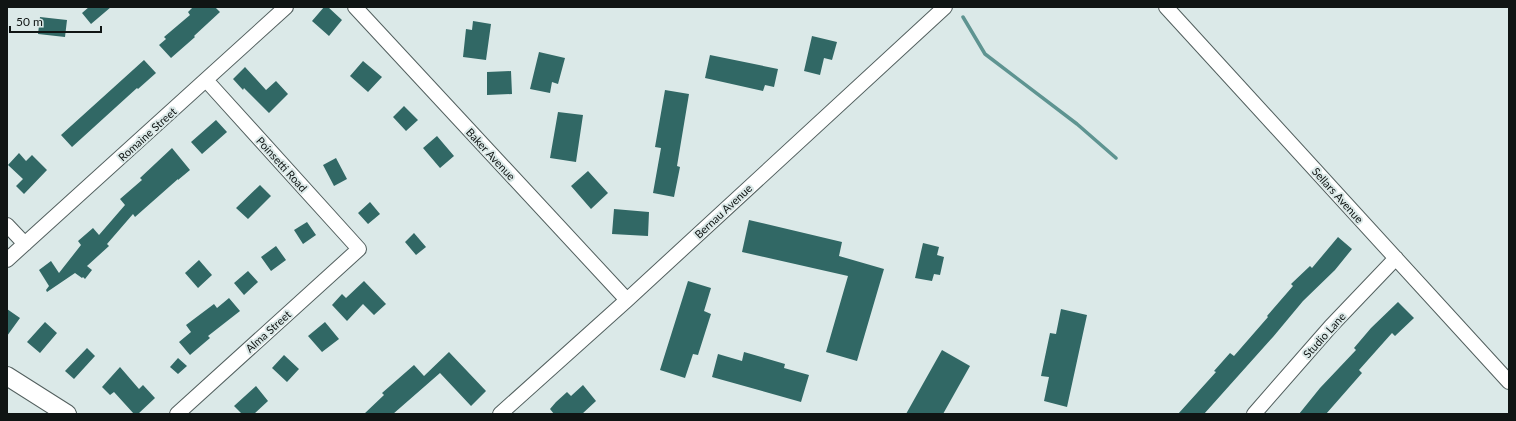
<svg xmlns="http://www.w3.org/2000/svg" width="1516" height="421" font-family="Lato,sans-serif">
  <style>
    .lines { fill: none; stroke-linecap: round; stroke-linejoin: round }
    .stream { stroke: #5e9491; stroke-width: 3.5 }
    .building { fill: #316865 }
    .minor-casing { stroke: #525f5e; stroke-width: 16 }
    .tertiary-casing { stroke: #525f5e; stroke-width: 20 }
    .minor { stroke: #fff; stroke-width: 14 }
    .tertiary { stroke: #fff; stroke-width: 18 }
    .labels { text-anchor: middle; dominant-baseline: central; stroke-width: 4; stroke-linejoin: round; paint-order: stroke }
    .street-label { font-size: 11px; fill: #101514; stroke: #dbe9e8 }
  </style>
  <rect width="100%" height="100%" fill="#dbe9e8"/>
  <g class="lines">
    <!-- stream -->
    <path class="stream" d="M963,17L985,54L1077,124L1116,158"/>
  </g>
  <!-- building -->
  <path class="building" d="M89,7H111L91,24L82,13Z
    M193,7H215L220,12L194,36L195,37L171,58L159,45L166,39L164,37L190,15L188,12Z
    M324,7H328L342,20L329,36L312,21Z
    M40,17L67,20L65,37L38,34Z
    M473,21L491,24L486,60L463,57L466,29L472,30Z
    M812,36L837,42L832,60L824,58L820,75L804,71Z
    M539,52L565,58L558,84L552,82L550,93L530,89Z
    M710,55L778,69L774,87L765,85L763,91L705,78Z
    M144,60L156,73L138,89L137,88L72,147L61,135Z
    M363,61L382,77L368,92L350,76Z
    M245,67L266,90L276,81L288,94L269,113L244,88L243,90L233,79Z
    M511,71L512,94L487,95V72Z
    M665,90L689,94L677,166L680,167L674,197L653,193L661,148L655,147Z
    M404,106L418,120L406,131L393,117Z
    M558,112L583,115L576,162L550,158Z
    M216,120L227,132L202,154L191,142Z
    M437,136L454,156L440,168L423,148Z
    M172,148L190,170L178,180V179L135,217L133,214L107,244L109,246L87,266L92,270L85,279L83,277L82,278L75,273L47,292L46,290L49,286L39,270L51,261L59,273L81,245L78,241L93,228L99,235L125,205L120,199L142,180L140,178Z
    M19,153L26,161L32,155L47,170L24,194L16,186L23,179L8,165Z
    M336,158L347,179L334,186L323,165Z
    M588,171L608,193L591,209L571,186Z
    M260,185L271,196L248,219L236,208Z
    M370,202L380,214L368,224L358,213Z
    M614,209L649,212L648,236L612,234Z
    M749,220L842,242L839,256L884,269L857,361L826,352L848,276L742,252Z
    M307,222L316,235L303,244L294,230Z
    M414,233L426,247L416,255L405,242Z
    M1338,237L1352,249L1335,270L1303,301L1273,337L1204,414H1178L1216,372L1214,371L1230,353L1234,356L1268,317L1267,316L1293,286L1291,284L1310,266L1312,268Z
    M923,243L939,247L937,255L944,257L940,275L934,274L932,281L915,278Z
    M276,246L286,260L271,271L261,257Z
    M199,260L212,275L198,288L185,273Z
    M248,271L258,282L244,295L234,283Z
    M364,281L386,304L374,315L363,304L347,321L332,305L342,294L346,298Z
    M688,281L711,288L704,311L711,314L698,355L693,354L685,378L660,370Z
    M229,298L240,311L208,336L210,338L190,355L179,342L191,332L186,325L214,304L217,308Z
    M1398,302L1414,318L1395,336L1392,333L1359,370L1362,373L1326,414H1299L1320,388L1356,350L1354,348L1371,328Z
    M7,309L20,318L7,336Z
    M1061,309L1087,315L1067,407L1044,401L1049,377L1041,376L1050,333L1056,334Z
    M45,322L57,333L40,353L27,342Z
    M325,322L339,339L322,352L308,336Z
    M87,348L95,356L74,379L65,371Z
    M942,350L970,366L943,414H906Z
    M449,352L486,391L471,406L440,373L393,414H364L384,395L382,393L414,365L424,376Z
    M744,352L785,364L784,368L809,375L801,402L712,377L718,354L742,361Z
    M284,355L299,369L287,382L272,368Z
    M178,358L187,366L178,374L170,367Z
    M120,367L139,389L143,385L155,398L138,414H134L114,392L110,395L102,387Z
    M583,385L596,401L582,414H554L550,409L556,402L567,392L571,396Z
    M256,386L268,401L254,414H242L234,406Z"/>
  <g class="lines">
    <defs>
      <path id="minor" d="M355,7L627,300
        M1166,7L1509,382
        M7,225L25,244
        M7,260L286,7
        M177,414L359,249L206,80
        M500,414L627,300L945,7
        M1254,414L1331,326L1396,258"/>
      <path id="tertiary" d="M7,376L67,414"/>
    </defs>
    <!-- minor casing -->
    <use href="#minor" class="minor-casing"/>
    <!-- tertiary casing -->
    <use href="#tertiary" class="tertiary-casing"/>
    <!-- minor -->
    <use href="#minor" class="minor"/>
    <!-- tertiary -->
    <use href="#tertiary" class="tertiary"/>
  </g>
  <g class="labels">
    <!-- street labels -->
    <g class="street-label">
      <text transform="translate(147 134) rotate(-42)">Romaine Street</text>
      <text transform="translate(491 154) rotate(47)">Baker Avenue</text>
      <text transform="translate(282 164) rotate(48)">Poinsetti Road</text>
      <text transform="translate(1338 195) rotate(48)">Sellars Avenue</text>
      <text transform="translate(723 211) rotate(-43)">Bernau Avenue</text>
      <text transform="translate(268 331) rotate(-42)">Alma Street</text>
      <text transform="translate(1324 335) rotate(-48)">Studio Lane</text>
    </g>
  </g>
  <!-- border -->
  <rect width="1516" height="421" fill="none" stroke="#101514" stroke-width="16"/>
  <!-- scale -->
  <path d="M10 26v6h91v-6" fill="none" stroke="#101514" stroke-width="2"/>
  <text x="16" y="26" font-size="12" fill="#101514" stroke="#dbe9e8" stroke-width="3" paint-order="stroke">50 m</text>
</svg>
